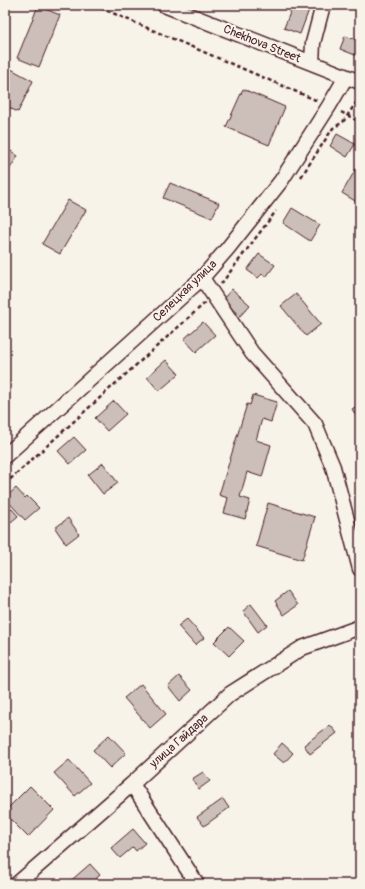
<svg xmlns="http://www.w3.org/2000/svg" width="365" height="889" font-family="Pangolin,sans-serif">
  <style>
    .building { fill: #ccbfb9; stroke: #4a1f2b }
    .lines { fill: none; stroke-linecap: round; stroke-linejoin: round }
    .street-casing { stroke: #4a1f2b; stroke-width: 17 }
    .path { stroke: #4a1f2b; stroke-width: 2.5; stroke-dasharray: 4 3; stroke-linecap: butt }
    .street { stroke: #f7f3e8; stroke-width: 14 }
    .labels { text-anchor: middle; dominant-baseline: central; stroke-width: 4; stroke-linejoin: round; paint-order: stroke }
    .street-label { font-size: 12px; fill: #4a1f2b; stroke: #f7f3e8 }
  </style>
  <rect width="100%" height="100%" fill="#f7f3e8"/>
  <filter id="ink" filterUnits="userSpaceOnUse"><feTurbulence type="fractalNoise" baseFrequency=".025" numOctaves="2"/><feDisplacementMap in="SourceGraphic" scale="8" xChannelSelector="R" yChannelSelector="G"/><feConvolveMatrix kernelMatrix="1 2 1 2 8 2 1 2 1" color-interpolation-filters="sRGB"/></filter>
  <g filter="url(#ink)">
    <!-- building -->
    <path class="building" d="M293,5H304L310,7L300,34L284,28Z
      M38,6L60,15L39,67L17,58Z
      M345,36L360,41V57L340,49Z
      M11,69L33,81L18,112L5,106V81Z
      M243,89L285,107L269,145L226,127Z
      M337,134L355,144L347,157L330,146Z
      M5,147L18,156L5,176Z
      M360,162V204L342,193Z
      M170,183L219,203L212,218L163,198Z
      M68,200L86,210L60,254L42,244Z
      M292,208L320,225L310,241L283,223Z
      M259,254L275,265L266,277L262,274L258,278L247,270Z
      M232,289L250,305L240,316L222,300Z
      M296,294L321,324L306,336L281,306Z
      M203,322L215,335L196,352L184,339Z
      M166,360L179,374L159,391L147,377Z
      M253,395L277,402L271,422L262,419L256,440L271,445L262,477L247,472L240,497L250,500L245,519L224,513L228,498L219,495L247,404L250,405Z
      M114,401L126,414L107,431L95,418Z
      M360,404V422L352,409Z
      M74,437L86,450L70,464L58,451Z
      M103,463L118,483L103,494L88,475Z
      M16,488L25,498L27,496L39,508L25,520L5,498Z
      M5,501L18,516L5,527Z
      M268,503L315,517L302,560L256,546Z
      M68,518L79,534L66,544L55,528Z
      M288,591L298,605L284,615L275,601Z
      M251,604L267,625L258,632L243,611Z
      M187,619L204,638L195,645L178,626Z
      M229,627L244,641L229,656L214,642Z
      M179,676L192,690L180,701L168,686Z
      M141,684L166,714L150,728L124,698Z
      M330,725L337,733L310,754L304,745Z
      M109,735L126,753L110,768L93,750Z
      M282,743L293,753L284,763L273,754Z
      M69,760L90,783L75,796L54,773Z
      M203,772L210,781L199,789L192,779Z
      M30,786L54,810L28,837L5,814V811Z
      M223,799L229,808L204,826L197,817Z
      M133,829L145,843L136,851L133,847L120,858L111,848Z
      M90,864L100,875L90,884H67Z"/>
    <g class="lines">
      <defs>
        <path id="street" d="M164,5L360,82
          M312,63L313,43L323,5
          M202,278L252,353L315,424L333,467L360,569
          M5,456L202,278L228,248L281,181L329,106L346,77
          M132,784L197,884
          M17,884L132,784L230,694L302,648L360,627"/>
      </defs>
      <!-- street casing -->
      <use href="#street" class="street-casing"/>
      <!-- path -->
      <path class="path" d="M94,5L318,101
        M341,112L360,122
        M301,177L333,128L343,122L360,97
        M221,284L276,211
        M5,484L115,384L205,303"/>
      <!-- street -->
      <use href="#street" class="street"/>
    </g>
  </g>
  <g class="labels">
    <!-- street labels -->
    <g class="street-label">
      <text transform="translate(262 44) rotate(22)">Chekhova Street</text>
      <text transform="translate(185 291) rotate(-44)">Селецкая улица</text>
      <text transform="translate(179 741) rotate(-42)">улица Гайдара</text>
    </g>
  </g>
  <!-- margin -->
  <rect width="365" height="889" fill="none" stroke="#f7f3e8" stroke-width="20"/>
  <rect x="10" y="10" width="345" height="869" fill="none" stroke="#4a1f2b" stroke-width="1.5" filter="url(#ink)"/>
</svg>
